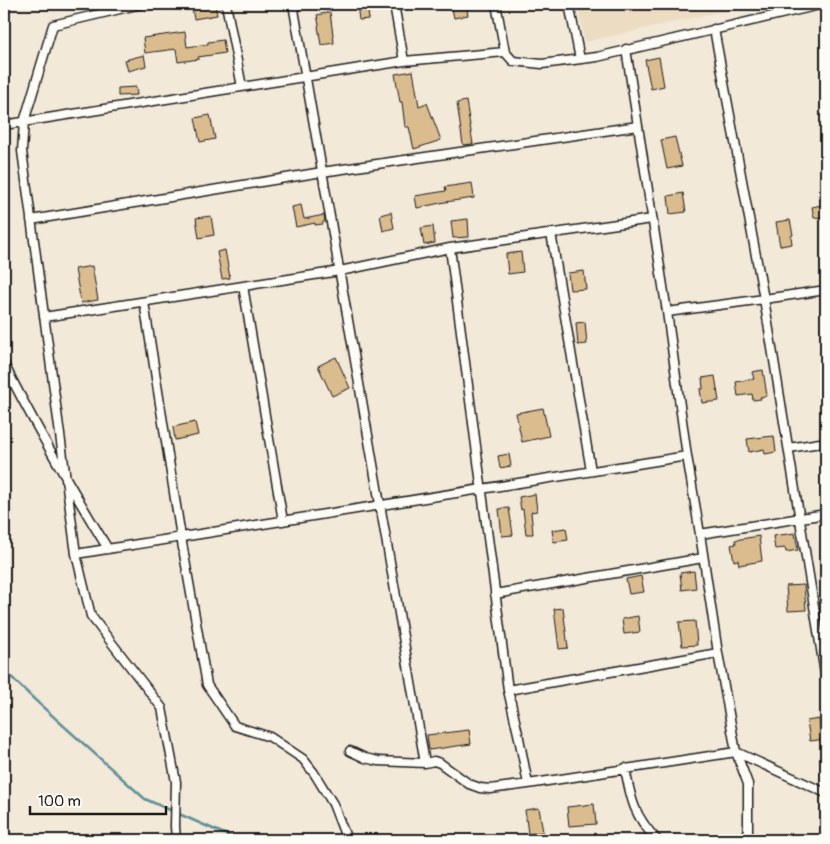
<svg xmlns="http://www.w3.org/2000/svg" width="830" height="844" font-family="Pangolin,sans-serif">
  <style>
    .built { fill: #ecdcc2 }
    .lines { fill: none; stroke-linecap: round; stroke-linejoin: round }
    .stream { stroke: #5f8f97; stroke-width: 2.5 }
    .building { fill: #dbbc8e; stroke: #1c1c1c }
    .street-casing { stroke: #1c1c1c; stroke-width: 11 }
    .street { stroke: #fdfcf7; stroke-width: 8 }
  </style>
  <rect width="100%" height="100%" fill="#f3e9d8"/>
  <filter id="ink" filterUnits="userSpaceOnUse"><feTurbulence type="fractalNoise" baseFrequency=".02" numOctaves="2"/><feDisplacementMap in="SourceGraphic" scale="10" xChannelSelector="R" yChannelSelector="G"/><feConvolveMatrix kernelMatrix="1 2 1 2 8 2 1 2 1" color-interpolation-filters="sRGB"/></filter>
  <g filter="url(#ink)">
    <!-- built -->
    <path class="built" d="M577,4H755L585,42Z"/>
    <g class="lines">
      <!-- stream -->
      <path class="stream" d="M4,670L35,700L145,799L238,840"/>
    </g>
    <!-- building -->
    <path class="building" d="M191,4H215L217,15L194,19Z
      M357,4H367L369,19L359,20Z
      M451,4H466L468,15L454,18Z
      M330,12L334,43L321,45L318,26L319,25L317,15Z
      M185,32L187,47L208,44V42L223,40L225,53L198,57L199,59L178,62L176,49L145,53L143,38Z
      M144,55L146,66L128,71L125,60Z
      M659,57L664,86L651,89L645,60Z
      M413,71L419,106L427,103L441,140L414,149L409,127H405L402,102H400L395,74Z
      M136,87L137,95L118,96V88Z
      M466,101L473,144L463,145L457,103Z
      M210,115L215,139L200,142L195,118Z
      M675,137L682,166L667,169L661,140Z
      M472,183L474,198L445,202L417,208L415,196L446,191L445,187Z
      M683,193L686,212L670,214L668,196Z
      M826,204V216L814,218L812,207Z
      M301,205L304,219L324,215L325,221L323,222V224L315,225V223L296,227L292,207Z
      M391,212L394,228L383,231L380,215Z
      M211,216L214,235L199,238L196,218Z
      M468,219L469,237L453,238L451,221Z
      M790,220L793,235L791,236L792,244L780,246L776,222Z
      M433,226L435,243L424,245L421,228Z
      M225,250L230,278L222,279L217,252Z
      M521,252L523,272L508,274L506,254Z
      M92,266L98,300L81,303L75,269Z
      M584,271L586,289L570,290L568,273Z
      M585,322L587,344L578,345L576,323Z
      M336,357L350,388L332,396L318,366Z
      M763,370L767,396L760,397L761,399L753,400L752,394L738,396L736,382L754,379L752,372Z
      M715,376L719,401L702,403L700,389H703L702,378Z
      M543,408L549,436L522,442L516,413Z
      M195,422L198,435L175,440L173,427Z
      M774,436L776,452L765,454L764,449L749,452L747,439Z
      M509,454L511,466L500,468L498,456Z
      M535,494L537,511L531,512L533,534H526L523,509L521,510L519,497Z
      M509,508L513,535L502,536L499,509Z
      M566,528L568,540L554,542L552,530Z
      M795,533L798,550L786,552L785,548L775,549L773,536Z
      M759,536L762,561L739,565L738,560L734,561L731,545L736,544L735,540Z
      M694,571L696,588L682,590L680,573Z
      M641,576L644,592L629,594L626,579Z
      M804,585L806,610L788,611L786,586Z
      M563,608L568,648L559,649L554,609Z
      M638,616L640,632L624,634L622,619Z
      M695,621L697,645L682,646L679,622Z
      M819,719L820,729H825L826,739L810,741L807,721Z
      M469,730L471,744L429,750L427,735Z
      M594,804L596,824L569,826L567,807Z
      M539,808L543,832L528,834L525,810Z"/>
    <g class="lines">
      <defs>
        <path id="street" d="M141,4L53,25L24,122L22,151L76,554L91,616L162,708L176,782L175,826L176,840
          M226,4L242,87
          M293,4L425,763
          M394,4L404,61
          M496,4L505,52
          M569,4L580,59
          M714,29L764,299L826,680
          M626,49L667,312L687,456L700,534L718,653L736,752L826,793
          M4,125L404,61L505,52L513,61L542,64L597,57L824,4
          M31,220L322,172L638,126
          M551,233L591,471
          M450,248L508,690L519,738L528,784
          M243,286L283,521
          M144,302L181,537L207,685L235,726L270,737L303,759L314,773L333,804L347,840
          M667,312L764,299L826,290
          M44,317L340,271L450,248L652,219
          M4,364C36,427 71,488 108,549
          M789,448L826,442
          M700,534L826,514
          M76,554L687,456
          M495,594L703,558
          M508,690L718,653
          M350,751L365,758L378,761L425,763L434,761L440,763L469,784L480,788L490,789L528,784L736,752L748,784V840
          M625,768C631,800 634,816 657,840"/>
      </defs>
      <!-- street casing -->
      <use href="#street" class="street-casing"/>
      <!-- street -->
      <use href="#street" class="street"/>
    </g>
  </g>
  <!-- margin -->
  <rect width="830" height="844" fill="none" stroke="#fdfcf7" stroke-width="20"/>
  <rect x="10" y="10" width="810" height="824" fill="none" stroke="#1c1c1c" stroke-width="2" filter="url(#ink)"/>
  <!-- scale -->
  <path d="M30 806v8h136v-8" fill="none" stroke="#1c1c1c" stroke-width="2.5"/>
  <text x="38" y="806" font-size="15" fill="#1c1c1c" stroke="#fdfcf7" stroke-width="4" paint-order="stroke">100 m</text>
</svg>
